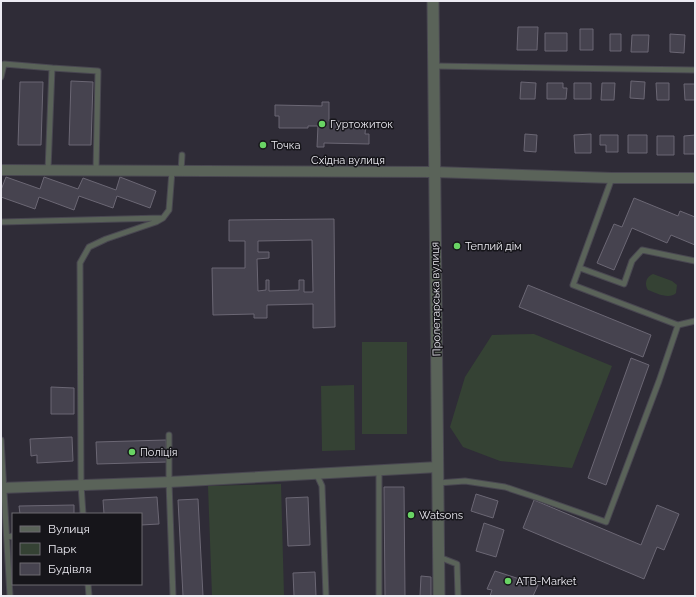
<svg xmlns="http://www.w3.org/2000/svg" width="696" height="597" font-family="Raleway,sans-serif">
  <style>
    .green { fill: #354234 }
    .building { fill: #46434f; stroke: #6b6774; fill-rule: evenodd }
    .lines { fill: none; stroke-linecap: round; stroke-linejoin: round }
    .service-casing { stroke: #494751; stroke-width: 7 }
    .minor-casing { stroke: #494751; stroke-width: 12 }
    .tertiary-casing { stroke: #494751; stroke-width: 13 }
    .service { stroke: #5a6359; stroke-width: 5 }
    .minor { stroke: #5a6359; stroke-width: 10 }
    .tertiary { stroke: #5a6359; stroke-width: 11 }
    .poi-dot { fill: #69d464; stroke: #16151a; stroke-width: 1.5 }
    .labels { text-anchor: middle; dominant-baseline: central; stroke-width: 3; stroke-linejoin: round; paint-order: stroke }
    .poi-label { font-size: 11px; fill: #ecebf2; stroke: #16151a; text-anchor: start }
    .street-label { font-size: 11px; fill: #ecebf2; stroke: #16151a }
  </style>
  <rect width="100%" height="100%" fill="#2f2c37"/>
  <!-- green -->
  <path class="green" d="M653,274L672,281L677,285L676,293C669,300 656,293 648,290C644,284 646,277 653,274Z
    M534,334L612,366L572,468L500,461L463,447L450,427L465,377L492,335Z
    M362,342H407V434H362Z
    M354,385L355,450L322,451L321,386Z
    M281,484L284,596H212L208,486Z"/>
  <!-- building -->
  <path class="building" d="M518,27H538L537,50H517Z
    M580,29H593V50H580Z
    M545,33H567V51H545Z
    M610,34H621V51H610Z
    M670,34L685,35L684,53L670,52Z
    M632,35H649L648,52H631Z
    M71,81L93,82L91,145H69Z
    M631,81L645,82L644,99L630,98Z
    M20,82H43L41,145H18Z
    M521,82L536,83L535,99H520Z
    M547,83H563V88H567L566,99H547Z
    M574,83H591V99H574Z
    M602,83H615L614,100H601Z
    M656,83H669V100H657Z
    M684,84H695V100H685Z
    M322,102H329V121L366,122L365,134H369V144L324,143V147H317L318,126H308V128H279V116H275V105L322,106Z
    M525,134L537,135L536,152L524,151Z
    M591,134V153H575L574,135Z
    M600,135H618V152H606V145H600Z
    M628,135H647V153H628Z
    M695,135V154H684V136Z
    M657,136H674V155H657Z
    M6,177L40,189L44,177L78,189L83,178L116,190L120,177L156,191L150,208L117,196L113,208L79,196L74,210L39,197L35,209L1,197V190Z
    M634,198L678,216L680,211L695,217V245L671,235L667,243L632,228L614,270L597,263L614,224L622,227Z
    M334,219L335,327L313,328V304L267,305V318H254V314L213,315L212,268H245V241H229V220ZM312,240L313,292H304V280H299V290L269,291V280H266V290L258,291L257,259L269,258V252H258V241Z
    M528,285L651,335L643,357L519,307Z
    M631,358L649,365L606,485L588,478Z
    M51,387L74,388V414H51Z
    M72,437L73,461L37,463V455L31,456L30,439Z
    M166,440L167,462L97,464L96,442Z
    M384,487H404L405,596H385Z
    M476,494L498,501L493,518L471,511Z
    M157,497L159,524L141,525V514H104L103,500Z
    M308,497L310,545L288,546L286,498Z
    M198,499L203,596H183L178,500Z
    M534,500L641,545L657,505L679,514L664,550L657,547L644,579L523,528Z
    M74,505V514H20L19,506Z
    M484,523L504,530L496,557L476,551Z
    M495,571L538,585L533,596H490L492,590L487,589Z
    M315,572L316,596H294L293,573Z
    M421,576L431,577V596H420Z"/>
  <g class="lines">
    <defs>
      <path id="service" d="M434,66L695,70
        M52,68L98,71L96,171
        M1,77L4,64L52,68L48,170
        M181,171L182,155
        M612,178L573,285L678,325L695,321
        M1,222L162,218
        M580,268L624,284L632,261L642,250L695,261
        M169,435V482L173,596
        M1,440L10,596
        M316,473L322,486L326,596
        M438,483L465,481L505,487L538,498L606,522L659,381L678,325
        M83,514L81,485L80,263L89,247L106,239L156,222L163,218L169,210L172,171
        M7,537L13,536
        M439,557L457,564L458,596
        M88,584L89,596
        M379,596V470"/>
      <path id="minor" d="M1,170L435,172L612,178H695
        M1,488L169,482L438,467"/>
      <path id="tertiary" d="M433,1L439,596"/>
    </defs>
    <!-- service casing -->
    <use href="#service" class="service-casing"/>
    <!-- minor casing -->
    <use href="#minor" class="minor-casing"/>
    <!-- tertiary casing -->
    <use href="#tertiary" class="tertiary-casing"/>
    <!-- service -->
    <use href="#service" class="service"/>
    <!-- minor -->
    <use href="#minor" class="minor"/>
    <!-- tertiary -->
    <use href="#tertiary" class="tertiary"/>
  </g>
  <!-- markers -->
  <g class="poi-dot">
    <circle cx="322" cy="124" r="4"/>
    <circle cx="263" cy="145" r="4"/>
    <circle cx="457" cy="246" r="4"/>
    <circle cx="132" cy="452" r="4"/>
    <circle cx="411" cy="515" r="4"/>
    <circle cx="508" cy="581" r="4"/>
  </g>
  <g class="labels">
    <!-- poi labels -->
    <g class="poi-label">
      <text x="330" y="124">Гуртожиток</text>
      <text x="271" y="145">Точка</text>
      <text x="465" y="246">Теплий дім</text>
      <text x="140" y="452">Поліція</text>
      <text x="419" y="515">Watsons</text>
      <text x="516" y="581">ATB-Market</text>
    </g>
    <!-- street labels -->
    <g class="street-label">
      <text x="348" y="160">Східна вулиця</text>
      <text transform="translate(436 299) rotate(-91)">Пролетарська вулиця</text>
    </g>
  </g>
  <!-- border -->
  <rect width="696" height="597" fill="none" stroke="#ecebf2" stroke-width="4"/>
  <!-- legend -->
  <rect x="12" y="513" width="130" height="72" fill="#16151a" stroke="#6c6b70"/>
  <rect x="20" y="526" width="20" height="6" fill="#5a6359" stroke="#6c6b70"/>
  <text x="48" y="533" font-size="12" fill="#ecebf2">Вулиця</text>
  <rect x="20" y="543" width="20" height="12" fill="#354234" stroke="#6c6b70"/>
  <text x="48" y="553" font-size="12" fill="#ecebf2">Парк</text>
  <rect x="20" y="563" width="20" height="12" fill="#46434f" stroke="#6c6b70"/>
  <text x="48" y="573" font-size="12" fill="#ecebf2">Будівля</text>
</svg>
